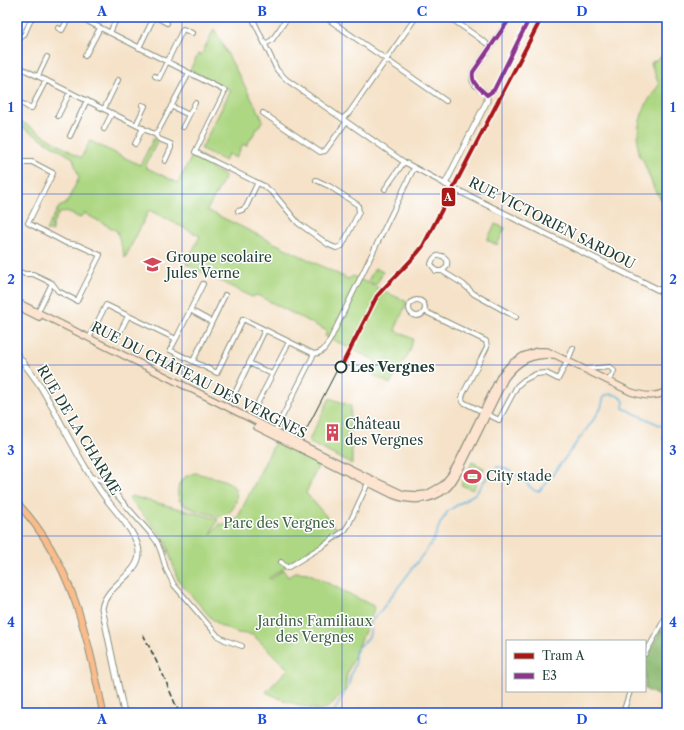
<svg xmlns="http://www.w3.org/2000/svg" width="684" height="730" font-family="'Libre Caslon Text',serif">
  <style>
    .green { fill: #add782; stroke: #668a5b }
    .forest { fill: #8ab870; stroke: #547a52 }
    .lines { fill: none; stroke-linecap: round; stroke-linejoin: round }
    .stream { stroke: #5fb2da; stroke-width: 1.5 }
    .minor-casing { stroke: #8a907e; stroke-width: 6 }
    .tertiary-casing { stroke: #8a907e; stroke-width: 7 }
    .secondary-casing { stroke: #8a907e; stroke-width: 8 }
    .primary-casing { stroke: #8a907e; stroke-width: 8 }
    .minor { stroke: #fff; stroke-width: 4 }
    .tertiary { stroke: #fff; stroke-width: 5 }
    .secondary { stroke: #fde4d0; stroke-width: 5.5 }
    .primary { stroke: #f9bc8a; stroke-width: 6 }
    .tram { stroke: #1f3d34; stroke-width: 1 }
    .rail { stroke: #1f3d34; stroke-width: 1.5; stroke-dasharray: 6 3; stroke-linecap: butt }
    .bus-1-casing { stroke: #fff; stroke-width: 7 }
    .bus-1 { stroke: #8c368c; stroke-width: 4 }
    .tram-1-casing { stroke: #fff; stroke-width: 7 }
    .tram-1 { stroke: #a81815; stroke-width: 4 }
    .grid { fill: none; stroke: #1d4ed8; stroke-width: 1; stroke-opacity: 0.55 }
    .stop-dot { fill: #fff; stroke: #1f3d34; stroke-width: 2 }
    .labels { text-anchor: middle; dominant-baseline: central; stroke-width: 3; stroke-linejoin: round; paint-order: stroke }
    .street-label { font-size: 14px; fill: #1f3d34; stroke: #fff }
    .poi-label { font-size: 14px; fill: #1f3d34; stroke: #fff; text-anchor: start }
    .stop-label { font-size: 14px; font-weight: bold; fill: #1f3d34; stroke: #fff; text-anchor: start }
    .park-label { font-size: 14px; fill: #426448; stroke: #fff }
    .line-badge { stroke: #fff; stroke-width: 1.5 }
    .badge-label { font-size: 11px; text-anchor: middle; font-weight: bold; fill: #fff }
    .neatline { fill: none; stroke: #1d4ed8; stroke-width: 1.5 }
    .grid-label { font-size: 13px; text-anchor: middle; font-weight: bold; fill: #1d4ed8 }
  </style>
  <rect width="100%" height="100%" fill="#fff"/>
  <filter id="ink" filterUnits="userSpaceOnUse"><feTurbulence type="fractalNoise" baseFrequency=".025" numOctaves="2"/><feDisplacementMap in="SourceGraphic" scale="8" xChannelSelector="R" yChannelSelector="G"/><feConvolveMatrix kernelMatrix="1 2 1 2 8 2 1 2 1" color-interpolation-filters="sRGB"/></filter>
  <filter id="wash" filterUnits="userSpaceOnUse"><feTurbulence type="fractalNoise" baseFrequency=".012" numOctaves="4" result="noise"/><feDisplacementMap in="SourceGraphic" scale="16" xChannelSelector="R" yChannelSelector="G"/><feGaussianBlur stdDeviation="0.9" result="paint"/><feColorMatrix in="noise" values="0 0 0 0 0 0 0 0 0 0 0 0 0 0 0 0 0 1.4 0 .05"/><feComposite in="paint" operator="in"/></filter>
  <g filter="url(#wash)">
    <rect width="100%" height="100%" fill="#f5e2c8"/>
    <!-- green -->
    <path class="green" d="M214,29L263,120L246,146L243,144L236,158L228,154L225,161L201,149L231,90L190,70L198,54L201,55Z
      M667,53V207L655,191L643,160L639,156C635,127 641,108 659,85L651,63Z
      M17,119L81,158L90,141L140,165L154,138L158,140L145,167L178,183L194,152L211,161L209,167L226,176L207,210L348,279L353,276L407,302L395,330L413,339L410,351L390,384L370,373L376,361L325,336L327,331L257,295L252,297L186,264L200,236L149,210L125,258L117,231L84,213L80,218L66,211L58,214L52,226L53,232L46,230L59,207L66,204L79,178L73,158L17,124Z
      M495,224L505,228L497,245L487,240Z
      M375,268L383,272L376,285L368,281Z
      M330,398L351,406L350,428L352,452V464L308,442Z
      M275,442L319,464L306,493L339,531L269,578L271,579L283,570L288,577L296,572L308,573L375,607L347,674L345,690L329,707L321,710L313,709L285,701L266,692L288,669L253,635L238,633L221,626L211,618L178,580L166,543L161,535L129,499L131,496L218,519L211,534L220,524L234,525Z
      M472,462L484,468L473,490L461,485Z
      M196,473C205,476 224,478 231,484C243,495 234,517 218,516C211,515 189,509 183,504C180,502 178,498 178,494C177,482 184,475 196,473Z"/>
    <!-- forest -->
    <path class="forest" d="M661,629L667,633V700L645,689V661Z"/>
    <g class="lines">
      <!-- stream -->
      <path class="stream" d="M333,713L348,687L351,675L355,664V651L368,638L370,634L371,622L382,609L433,541L440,524L448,511L476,493L490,473L497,467C512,467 524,482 535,491H539L545,485L594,419L601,408L604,396C611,392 619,395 624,401L623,408L625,409L664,427L666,431L663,438L667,444"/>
    </g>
  </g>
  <g filter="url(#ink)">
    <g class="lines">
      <defs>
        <path id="minor" d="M79,17L225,91L195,152L264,186L274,194L298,223L329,245L336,248L342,246L359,212L358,205L329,186L316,180
          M156,17L167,23
          M252,17L277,70L287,80L404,162L445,184
          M325,17L446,101
          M449,17L486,43
          M58,28L62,30L69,17
          M110,33L117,17
          M20,38L19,33L27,17
          M17,43L20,38L24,35L32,17
          M265,44L272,40L288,17
          M139,48L154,17
          M85,56L100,28
          M17,66L156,135L159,139L171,144V148L165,161
          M38,76L47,57
          M155,76L159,78L183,29L192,33
          M23,104L31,109L46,80
          M171,106L189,115
          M104,109L118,80
          M263,113L320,152L325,151L346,122
          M58,116L70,92
          M343,118L349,113L416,17
          M136,125L145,106L142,105
          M183,127L195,103
          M104,129L112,113
          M156,135L189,73
          M70,136L87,100
          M135,144L143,128
          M17,159L24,162H32L53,173L28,223L66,243L78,245L100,255L77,301L58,291L52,283L33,274H25L17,271
          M385,189L404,162
          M238,211L242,210L246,207L257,184
          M442,271C457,261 436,246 431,264L436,271H442L463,284L474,294L516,317
          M409 308a8 8 0 1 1 16 0a8 8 0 1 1-16 0Z
          M190,310L212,322
          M424,311L486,341L487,347L463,394L462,398L463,402L499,420L517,386L524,380L536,374L546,373L558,379L568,360L573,348
          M37,314L52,283
          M118,336L128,316
          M89,338L106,305L176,339L170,350L217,373L243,319L314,354
          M176,339L203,284
          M314,354C324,352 325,348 330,340L414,168
          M193,361L225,295
          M249,363L272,374
          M586,369L610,367L614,371L612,376L608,380
          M234,395L265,330
          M256,406L289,342
          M275,431L314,354
          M92,477L99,479L106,483L151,534L157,542L161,552L166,569L174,585L218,636L225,640L242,646
          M281,562L287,568L323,546L345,530L349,524L369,481
          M645,654L667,615
          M623,713L630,691"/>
        <path id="tertiary" d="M511,17L473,72C470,86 479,86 487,95V101L445,184L667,294
          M17,354C24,364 32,374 39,384C62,422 80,464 107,500C117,513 140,537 139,554C138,575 107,584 102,608L124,713"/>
        <path id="secondary" d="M17,302L371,479L403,494L418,495L427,494L443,485L451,475L459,461L501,375L512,363L523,356L537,351H547L631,392C644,396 655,398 667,391
          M17,306L39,317
          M257,427L393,495C411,502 432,501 446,489C452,484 455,477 459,471L505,378C519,360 531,354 554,355"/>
        <path id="primary" d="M17,503C71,559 89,639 103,713"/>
      </defs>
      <!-- minor casing -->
      <use href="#minor" class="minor-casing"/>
      <!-- tertiary casing -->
      <use href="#tertiary" class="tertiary-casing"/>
      <!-- secondary casing -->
      <use href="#secondary" class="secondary-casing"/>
      <!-- primary casing -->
      <use href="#primary" class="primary-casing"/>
      <!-- minor -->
      <use href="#minor" class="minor"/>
      <!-- tertiary -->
      <use href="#tertiary" class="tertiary"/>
      <!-- secondary -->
      <use href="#secondary" class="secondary"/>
      <!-- primary -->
      <use href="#primary" class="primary"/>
      <!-- tram -->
      <path class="tram" d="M355,339L356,331
        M303,436L339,366"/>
      <!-- rail -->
      <path class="rail" d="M143,634L164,677L179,713"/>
      <defs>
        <path id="bus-1" d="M487,95C479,87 471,84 473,72L511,17
          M487,95L494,90L530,17"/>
      </defs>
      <!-- bus-1 casing -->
      <use href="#bus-1" class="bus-1-casing"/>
      <!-- bus-1 -->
      <use href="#bus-1" class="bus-1"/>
      <defs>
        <path id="tram-1" d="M341,367L377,296C392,278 409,265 423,246L542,17"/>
      </defs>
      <!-- tram-1 casing -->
      <use href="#tram-1" class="tram-1-casing"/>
      <!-- tram-1 -->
      <use href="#tram-1" class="tram-1"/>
    </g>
  </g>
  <!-- grid -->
  <path class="grid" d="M182,17V713M342,17V713M502,17V713M17,194H667M17,365H667M17,536H667"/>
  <!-- icons -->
  <defs>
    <symbol id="school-bare" viewBox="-9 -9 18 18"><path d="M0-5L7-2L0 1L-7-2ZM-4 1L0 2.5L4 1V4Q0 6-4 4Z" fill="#d1495b" stroke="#fff" stroke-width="2.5" paint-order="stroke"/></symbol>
    <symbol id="building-bare" viewBox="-9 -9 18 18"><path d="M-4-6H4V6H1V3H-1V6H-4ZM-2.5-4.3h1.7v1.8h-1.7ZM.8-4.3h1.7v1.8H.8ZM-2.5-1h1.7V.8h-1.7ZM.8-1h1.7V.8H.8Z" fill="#d1495b" stroke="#fff" stroke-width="2.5" paint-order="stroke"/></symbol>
    <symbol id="stadium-bare" viewBox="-9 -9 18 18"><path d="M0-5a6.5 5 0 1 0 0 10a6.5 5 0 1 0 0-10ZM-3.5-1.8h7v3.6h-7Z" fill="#d1495b" stroke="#fff" stroke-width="2.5" paint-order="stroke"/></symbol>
  </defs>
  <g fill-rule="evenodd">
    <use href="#school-bare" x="140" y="252" width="25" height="25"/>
    <use href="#building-bare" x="320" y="420" width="25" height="25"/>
    <use href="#stadium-bare" x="460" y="464" width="25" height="25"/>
  </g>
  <!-- markers -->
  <circle class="stop-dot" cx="341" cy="367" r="5.5"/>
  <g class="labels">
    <!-- street labels -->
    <g class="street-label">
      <text transform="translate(552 223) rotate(27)">RUE VICTORIEN SARDOU</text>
      <text transform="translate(199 380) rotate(27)">RUE DU CHÂTEAU DES VERGNES</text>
      <text transform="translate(79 430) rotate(59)">RUE DE LA CHARME</text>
    </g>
    <!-- poi labels -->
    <g class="poi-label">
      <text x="166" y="257">Groupe scolaire<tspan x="166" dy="16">Jules Verne</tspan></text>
      <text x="345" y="424">Château<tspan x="345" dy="16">des Vergnes</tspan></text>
      <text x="486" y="476">City stade</text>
    </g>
    <!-- stop labels -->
    <g class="stop-label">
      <text x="350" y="367">Les Vergnes</text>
    </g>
    <!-- park labels -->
    <g class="park-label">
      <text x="279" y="523">Parc des Vergnes</text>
      <text x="315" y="621">Jardins Familiaux<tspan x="315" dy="16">des Vergnes</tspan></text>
    </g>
  </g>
  <rect class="line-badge" x="441" y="187" width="15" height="20" rx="4" fill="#a81815"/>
  <g class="badge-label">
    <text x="448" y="201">A</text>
  </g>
  <!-- margin -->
  <rect width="684" height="730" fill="none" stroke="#fff" stroke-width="44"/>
  <!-- legend -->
  <rect x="506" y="640" width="140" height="52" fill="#ffffff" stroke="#a5b1ae"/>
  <rect x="514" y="653" width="20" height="6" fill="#a81815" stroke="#a5b1ae"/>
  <text x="542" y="660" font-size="12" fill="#1f3d34">Tram A</text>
  <rect x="514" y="673" width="20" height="6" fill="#8c368c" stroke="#a5b1ae"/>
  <text x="542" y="680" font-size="12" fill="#1f3d34">E3</text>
  <rect x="22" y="22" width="640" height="686" class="neatline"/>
  <g class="grid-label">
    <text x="102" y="16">A</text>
    <text x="262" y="16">B</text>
    <text x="422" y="16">C</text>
    <text x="582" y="16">D</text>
    <text x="11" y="112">1</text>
    <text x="673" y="112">1</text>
    <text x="11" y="284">2</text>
    <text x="673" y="284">2</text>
    <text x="11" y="455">3</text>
    <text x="673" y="455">3</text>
    <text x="11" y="627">4</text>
    <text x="673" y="627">4</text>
    <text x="102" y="724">A</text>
    <text x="262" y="724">B</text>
    <text x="422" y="724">C</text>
    <text x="582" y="724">D</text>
  </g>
</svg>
